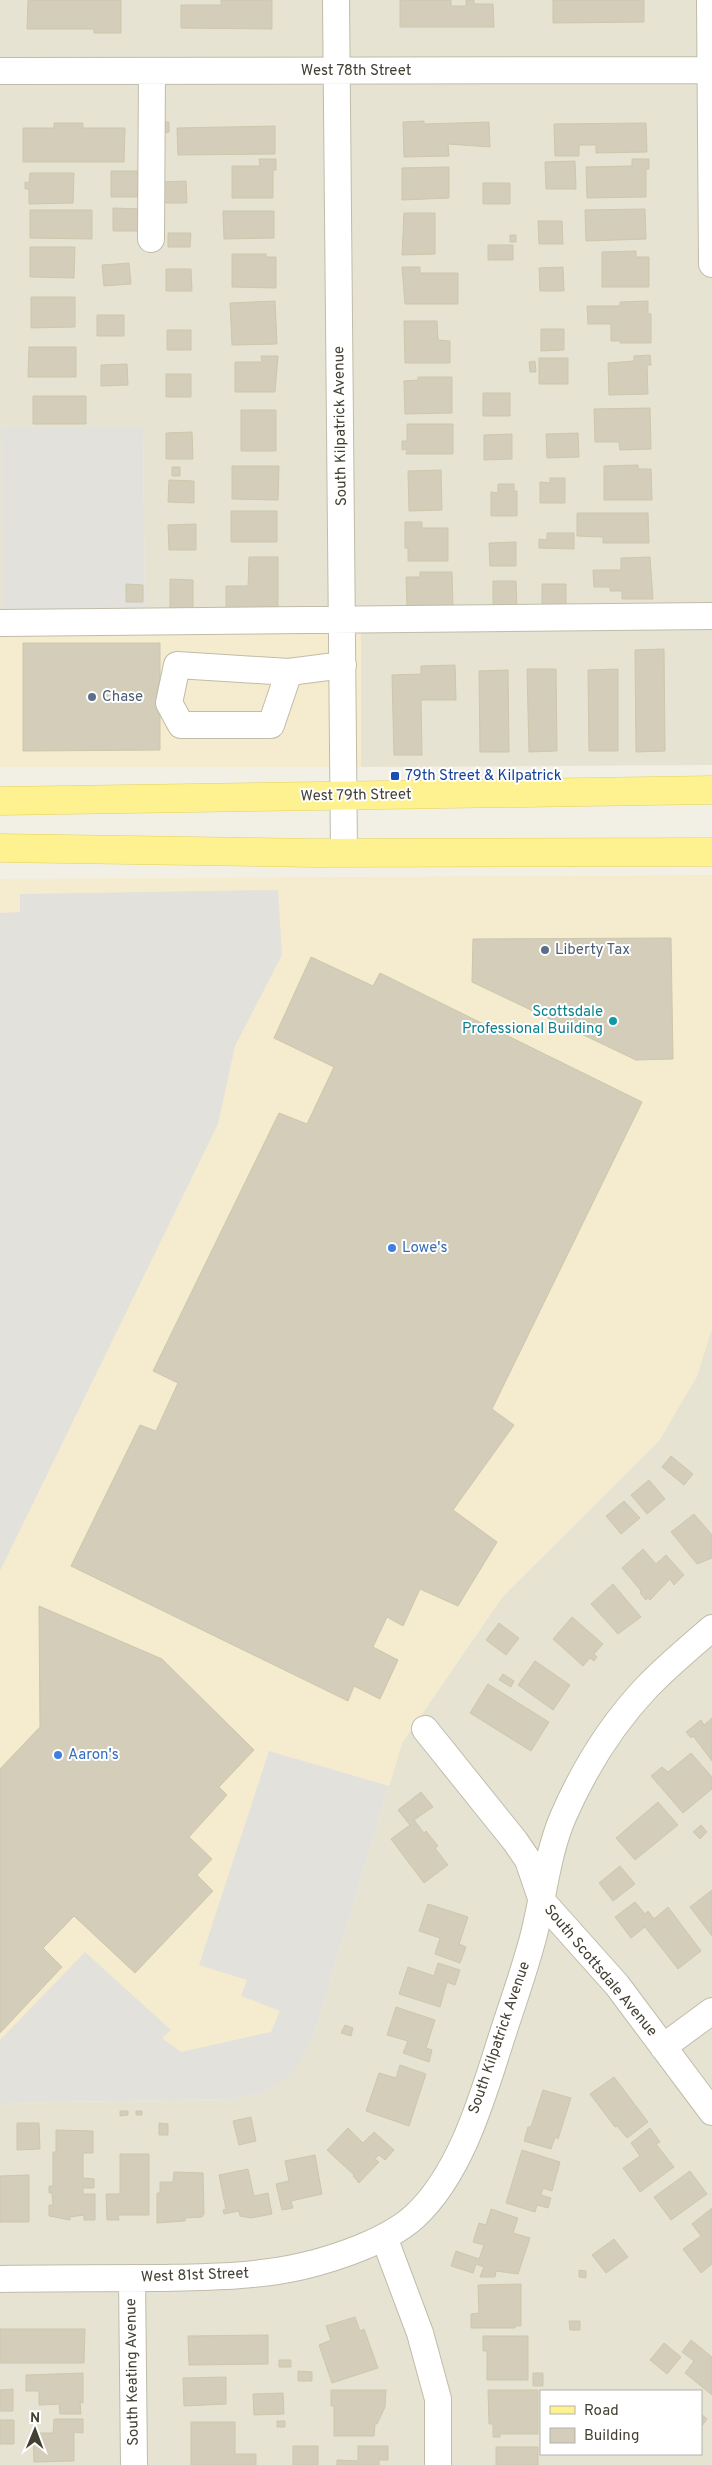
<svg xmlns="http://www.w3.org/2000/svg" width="712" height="2465" font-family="Overpass,sans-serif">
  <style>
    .residential { fill: #e6e3d2; fill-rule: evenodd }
    .commercial { fill: #f5ebce }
    .parking { fill: #e2e1dc }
    .building { fill: #d3cdb9; stroke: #cec7ac }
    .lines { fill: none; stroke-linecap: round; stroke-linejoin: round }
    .minor-casing { stroke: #c0bca9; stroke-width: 28 }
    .major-casing { stroke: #e3d260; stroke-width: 29 }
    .minor { stroke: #fff; stroke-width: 26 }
    .major { stroke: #fef190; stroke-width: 28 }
    .service-dot { fill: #5c6f8a; stroke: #fff; stroke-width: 2 }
    .transit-dot { fill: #1a4fb4; stroke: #fff; stroke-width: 2 }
    .culture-dot { fill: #0f9aa8; stroke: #fff; stroke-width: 2 }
    .shop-dot { fill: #3f7fe0; stroke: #fff; stroke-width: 2 }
    .labels { text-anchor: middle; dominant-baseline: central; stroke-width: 4; stroke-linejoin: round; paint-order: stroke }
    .street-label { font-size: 15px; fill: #444034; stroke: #fff }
    .service-label { font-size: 15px; fill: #4e5e75; stroke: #fff; text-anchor: start }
    .transit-label { font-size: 15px; fill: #164399; stroke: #fff; text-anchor: start }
    .culture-label { font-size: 15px; fill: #0d838f; stroke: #fff; text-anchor: end }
    .shop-label { font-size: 15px; fill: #366cbe; stroke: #fff; text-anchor: start }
  </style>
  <rect width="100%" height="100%" fill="#f2f0e4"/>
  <!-- residential -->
  <path class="residential" d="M0,0H712V765L361,767V607L145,609L143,427L3,610H0Z
    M712,1328V2465H0V2103L231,2099L314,2036L402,1743L503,1596L659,1441L697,1376ZM541,2391H701V2454H541Z"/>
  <!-- commercial -->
  <path class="commercial" d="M361,607V767H0V610Z
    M712,875V1328L697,1376L659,1441L503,1596L402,1743L314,2036L295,2072L265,2093L231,2099L0,2103V879Z"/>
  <!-- parking -->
  <path class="parking" d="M143,427L145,609L3,610L2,428Z
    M278,890L282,955L235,1046L218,1124L0,1571V913L20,912V894Z
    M269,1751L389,1786L314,2036L295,2072L265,2093L231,2099L0,2103V2040L85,1952L171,2030L162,2038L181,2052L271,2032L280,2011L241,1996L247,1980L199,1965Z"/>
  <!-- building -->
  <path class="building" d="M28,0H121V33H94V29H27Z
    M221,0H272V29L181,28V5H221Z
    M400,0H451V6H466V0H474V4H493L494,27H400Z
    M553,0H644V22L553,23Z
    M424,121V124L489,122L490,147L448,144L449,156L404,157L403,122Z
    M161,122H169V132L162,133Z
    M54,123H83V128H125L124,162H23V128H54Z
    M646,123L647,152L596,153V145H579V156H555L554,124Z
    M275,126V154L178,155L177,128Z
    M259,159H276V170H273V198H232V166H260Z
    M632,159H649V169H646V197L587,198L586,167L632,166Z
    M575,161L576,189H546L545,162Z
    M449,167V198L402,200V168Z
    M111,171H138V197H111Z
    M30,173H74L73,203L29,204V189H25V182L29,183Z
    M186,181L187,203H164L163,182Z
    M483,183H510V204H483Z
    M113,208L140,209V231H113Z
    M645,209L646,239L586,241L585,210Z
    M30,210H92V239L30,238Z
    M223,211H274V238L224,239Z
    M404,213H435V254L402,255Z
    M538,221H562L563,244H539Z
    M168,233H191L190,247H168Z
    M510,235H516V242H510Z
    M488,245H513V260H488Z
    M30,247H75L74,278L30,277Z
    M636,251V257H649V287H602V252Z
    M232,254H266V257H276V288L232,287Z
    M129,263L131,284L104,286L102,265Z
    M402,267H420V273H458V304H405Z
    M563,267L564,291H540L539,268Z
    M166,269H191L192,291H166Z
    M31,297H75V327L31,328Z
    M275,301L277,344L232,345L230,303Z
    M648,301V314H651V343H620V341H611V324H588L587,306H620V302Z
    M97,315H124V336H97Z
    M404,321H437L438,340L450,341V363H405Z
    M541,329H564V350L541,351Z
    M167,330H191V350H167Z
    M29,347H76V377H28Z
    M650,355L651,365H647L648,394L609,395L608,363L634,361V356Z
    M261,356H278L275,392H235V362H262Z
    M539,358H568V384H539Z
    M535,361L536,372H530L529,362Z
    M127,364L128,385L101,386V365Z
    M166,374H191V397H166Z
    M418,377H452V413L405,414L404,381L418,380Z
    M483,393H510V416H483Z
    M33,396H86V424H33Z
    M650,408L651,449L620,450L619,442H595L594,409Z
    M241,410H276V451H241Z
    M407,424H453V454H406L407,449L402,450V441H407Z
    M192,432L193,459H166V433Z
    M578,433L579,457L547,458L546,434Z
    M512,434V459L484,460V435Z
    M638,465V469H651L652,500H604V466Z
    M232,466H279L278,500L232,499Z
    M172,467H180V476H172Z
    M441,470L442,510L409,511L408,471Z
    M550,478H565V503H540V482L550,483Z
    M169,480L194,481V503L168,502Z
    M498,484H514V491H517V516H491V492L498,493Z
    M231,511H277V542H231Z
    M577,513H648L649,543H603V537L577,536Z
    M405,522H422V528H448V561H408V548H405Z
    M196,524V550H169L168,525Z
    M547,533H574V549L539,548V539L547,540Z
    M516,542V566H490L489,543Z
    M249,557H278V608H226V586H248Z
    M650,557L653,599H622V591H610V587H594L593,570H621V558Z
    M420,572H452L453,607L407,608L406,577H420Z
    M170,579L193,580V608H170Z
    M493,581H516L517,608H493Z
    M126,584L143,585V602H126Z
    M542,584H566V608H542Z
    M23,643H160V750L23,751Z
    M664,649L665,751L636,752L635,650Z
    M455,665L456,700H421L422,755H394L392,675L421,674V666Z
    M527,669H556L557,751L529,752Z
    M618,669V751H589L588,670Z
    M508,670L509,752H480L479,671Z
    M671,938L673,1059L636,1060L472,982L473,939Z
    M311,957L373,986L380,973L642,1102L492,1409L514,1425L453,1510L497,1542L458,1606L420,1589L403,1626L387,1617L373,1647L398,1660L380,1699L354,1686L348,1701L71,1566L140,1425L156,1431L178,1383L153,1371L279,1113L307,1124L334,1067L274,1038Z
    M671,1456L693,1474L684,1485L662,1467Z
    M649,1480L665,1499L647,1514L631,1495Z
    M624,1501L640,1518L621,1534L606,1516Z
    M694,1514L712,1535V1558L697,1564L671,1532Z
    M643,1549L656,1564L666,1555L684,1575L674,1585L670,1579L650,1600L648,1598L646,1600L640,1593L641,1591L622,1568Z
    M613,1584L641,1617L618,1634L591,1604Z
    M39,1606L162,1659L254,1750L219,1787L227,1795L189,1837L212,1859L197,1875L213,1891L135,1973L74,1916L43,1948L62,1967L0,2033V1769L40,1727Z
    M572,1617L603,1644L594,1654L597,1657L594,1661L590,1658L583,1666L553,1639Z
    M499,1623L519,1638L506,1655L486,1640Z
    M535,1661L570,1685L553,1710L518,1685Z
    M503,1674L514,1681L511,1687L499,1680Z
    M488,1684L549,1722L531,1751L470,1713Z
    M712,1718V1761L693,1736L691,1738L686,1732L701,1720L704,1725Z
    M691,1753L712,1777V1789L683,1813L651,1776L662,1767L668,1772Z
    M421,1792L433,1807L414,1820L424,1833L426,1831L438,1846L435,1848L448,1865L424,1883L391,1839L410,1825L398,1810Z
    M658,1802L678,1825L635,1860L616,1838Z
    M701,1825L707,1832L700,1839L693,1832Z
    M620,1866L635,1884L613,1901L599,1883Z
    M712,1890V1936L690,1907Z
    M635,1902L645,1914L648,1911L654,1919L668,1907L701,1951L678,1969L645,1927L631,1938L615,1917Z
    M428,1904L468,1917L459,1944L466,1947L460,1963L435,1954L440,1938L419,1931Z
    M438,1963L460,1970L455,1985L447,1982L440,2007L399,1994L408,1967L434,1976Z
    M396,2007L435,2020L426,2048L432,2050L429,2062L403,2053L408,2041L387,2035Z
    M345,2025L353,2028L351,2036L341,2033Z
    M400,2065L426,2074L409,2126L366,2111L379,2073L396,2078Z
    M614,2077L648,2122L627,2138L617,2126L615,2127L590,2094Z
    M543,2090L571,2098L558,2139L555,2137L551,2149L524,2141L528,2127H531Z
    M120,2111H128V2115L120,2116Z
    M136,2111H142V2115H136Z
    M251,2117L256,2141L239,2145L233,2121Z
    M17,2123H39L40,2149L17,2150Z
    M159,2123L168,2124V2135H159Z
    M348,2128L363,2143L374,2132L394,2150L385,2160L379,2155L375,2159L379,2162L359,2183L353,2176L354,2175L327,2150Z
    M650,2128L660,2142L656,2144L674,2167L640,2192L623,2168L640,2156L631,2143Z
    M56,2130L93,2131V2153H83V2178L94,2179V2188H83V2194H95V2220H84V2215L70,2217V2220L49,2216V2205H53L52,2193H49V2186H53V2152H56Z
    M522,2150L560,2162L552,2191L543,2188L541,2195L551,2198L548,2208L537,2205L535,2212L506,2203Z
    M120,2154H149V2215H118L119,2220H107L106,2194H120Z
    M315,2155L322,2194L291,2201L293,2208L282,2210L276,2184L289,2181L285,2161Z
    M248,2169L254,2196L268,2193L272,2214L251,2218L240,2216L239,2211L224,2214L223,2210L226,2209L219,2175Z
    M690,2171L707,2194L671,2220L654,2197Z
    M174,2172L203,2173L204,2214L202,2217L185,2218V2221L157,2223V2193H160V2182H173Z
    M29,2175V2222H0V2176Z
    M712,2208V2264L701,2273L683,2249L701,2236L692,2224Z
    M491,2209L518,2218L513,2233L530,2238L518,2274L496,2271L495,2277H480L484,2267L476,2264L473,2273L451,2266L456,2251L479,2259L484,2245L473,2242L479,2223L486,2225Z
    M614,2239L628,2257L606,2273L592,2255Z
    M579,2270L586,2271V2278L579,2277Z
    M521,2284V2326H515V2328H471V2314L479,2313L478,2285Z
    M355,2317L360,2331L364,2329L378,2368L332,2383L319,2345L331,2340L326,2326Z
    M569,2321H580V2330H570Z
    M0,2329H85L84,2363H0Z
    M268,2335V2364L189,2365L188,2336Z
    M483,2336H528V2380H487V2351H483Z
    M691,2340L712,2357V2395L685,2373L694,2361L682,2352Z
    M664,2343L681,2357L667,2374L650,2360Z
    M279,2360H291V2367H279Z
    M298,2371L312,2372V2381H298Z
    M83,2373V2403L80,2402L81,2414H60L59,2404L39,2405V2391H26V2375Z
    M533,2373H543V2386H533Z
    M226,2377V2404L184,2406L183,2378Z
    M13,2389V2411H0V2390Z
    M331,2390H386L385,2407L377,2424H375L374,2436H334V2406H331Z
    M488,2390H538V2434H500V2437H493V2424H489Z
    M283,2393L284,2414L254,2415L253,2394Z
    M701,2414L707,2419L701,2427Z
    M54,2419H83V2433L74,2432V2461L34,2462L33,2433H53Z
    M0,2420H14V2444H0Z
    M277,2421H285V2427H277Z
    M191,2422H235V2454H256V2465H191Z
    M293,2446H318V2465H293Z
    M358,2446H388V2460H379V2465H337V2460L358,2461Z
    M496,2447H538V2465H496Z"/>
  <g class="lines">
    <defs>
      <path id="minor" d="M336,0L344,853
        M710,0L712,264
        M0,71L712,70
        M151,239L152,71
        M0,623L712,616
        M289,672L271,725H181L169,703L177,665L289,672L343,665
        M425,1729L515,1841L528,1860L542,1901L617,1985L712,2112
        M663,2047L712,2011
        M384,2237L420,2333L438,2399V2465
        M132,2278L134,2465
        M0,2279C53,2278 107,2278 160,2278C208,2277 256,2277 303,2266C337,2258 387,2241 414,2217C463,2172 484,2091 504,2030C515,1996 527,1963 535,1930C544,1892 548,1852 563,1817C583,1771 612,1724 647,1687C667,1666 690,1647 712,1628"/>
      <path id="major" d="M0,801L712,790
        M0,848L314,853L712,852"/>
    </defs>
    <!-- minor casing -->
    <use href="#minor" class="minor-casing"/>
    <!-- major casing -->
    <use href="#major" class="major-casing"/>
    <!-- minor -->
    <use href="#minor" class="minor"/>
    <!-- major -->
    <use href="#major" class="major"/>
  </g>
  <!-- markers -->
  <g class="service-dot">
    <circle cx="92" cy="697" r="5"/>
    <circle cx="545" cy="950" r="5"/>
  </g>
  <rect class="transit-dot" x="390" y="771" width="10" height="10" rx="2.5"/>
  <circle class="culture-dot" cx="613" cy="1021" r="5"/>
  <g class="shop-dot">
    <circle cx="392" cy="1248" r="5"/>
    <circle cx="58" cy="1755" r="5"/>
  </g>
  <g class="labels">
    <!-- street labels -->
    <g class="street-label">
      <text x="356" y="71">West 78th Street</text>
      <text transform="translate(341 426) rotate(-91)">South Kilpatrick Avenue</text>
      <text transform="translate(356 796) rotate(-1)">West 79th Street</text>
      <text transform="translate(600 1971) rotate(50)">South Scottsdale Avenue</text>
      <text transform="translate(500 2038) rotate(-71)">South Kilpatrick Avenue</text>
      <text transform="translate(195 2276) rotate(-2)">West 81st Street</text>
      <text transform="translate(133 2372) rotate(-91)">South Keating Avenue</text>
    </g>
    <!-- service labels -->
    <g class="service-label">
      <text x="102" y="697">Chase</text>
      <text x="555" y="950">Liberty Tax</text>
    </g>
    <!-- transit labels -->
    <g class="transit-label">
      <text x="405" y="776">79th Street &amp; Kilpatrick</text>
    </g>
    <!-- culture labels -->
    <g class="culture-label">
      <text x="603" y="1012">Scottsdale<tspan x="603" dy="17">Professional Building</tspan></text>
    </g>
    <!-- shop labels -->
    <g class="shop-label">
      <text x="402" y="1248">Lowe's</text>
      <text x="68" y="1755">Aaron's</text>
    </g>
  </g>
  <!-- legend -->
  <rect x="540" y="2390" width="162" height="65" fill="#ffffff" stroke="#b4b3ae"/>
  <rect x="550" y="2406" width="25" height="8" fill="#fef190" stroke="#b4b3ae"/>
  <text x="584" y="2415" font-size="15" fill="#444034">Road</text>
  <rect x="550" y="2428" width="25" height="15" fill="#d3cdb9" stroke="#b4b3ae"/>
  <text x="584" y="2440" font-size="15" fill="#444034">Building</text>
  <!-- north arrow -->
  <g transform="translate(35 2430) rotate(1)" stroke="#ffffff" stroke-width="4" paint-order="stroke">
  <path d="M0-4L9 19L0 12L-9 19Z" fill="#444034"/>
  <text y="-8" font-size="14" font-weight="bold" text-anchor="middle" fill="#444034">N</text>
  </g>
</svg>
